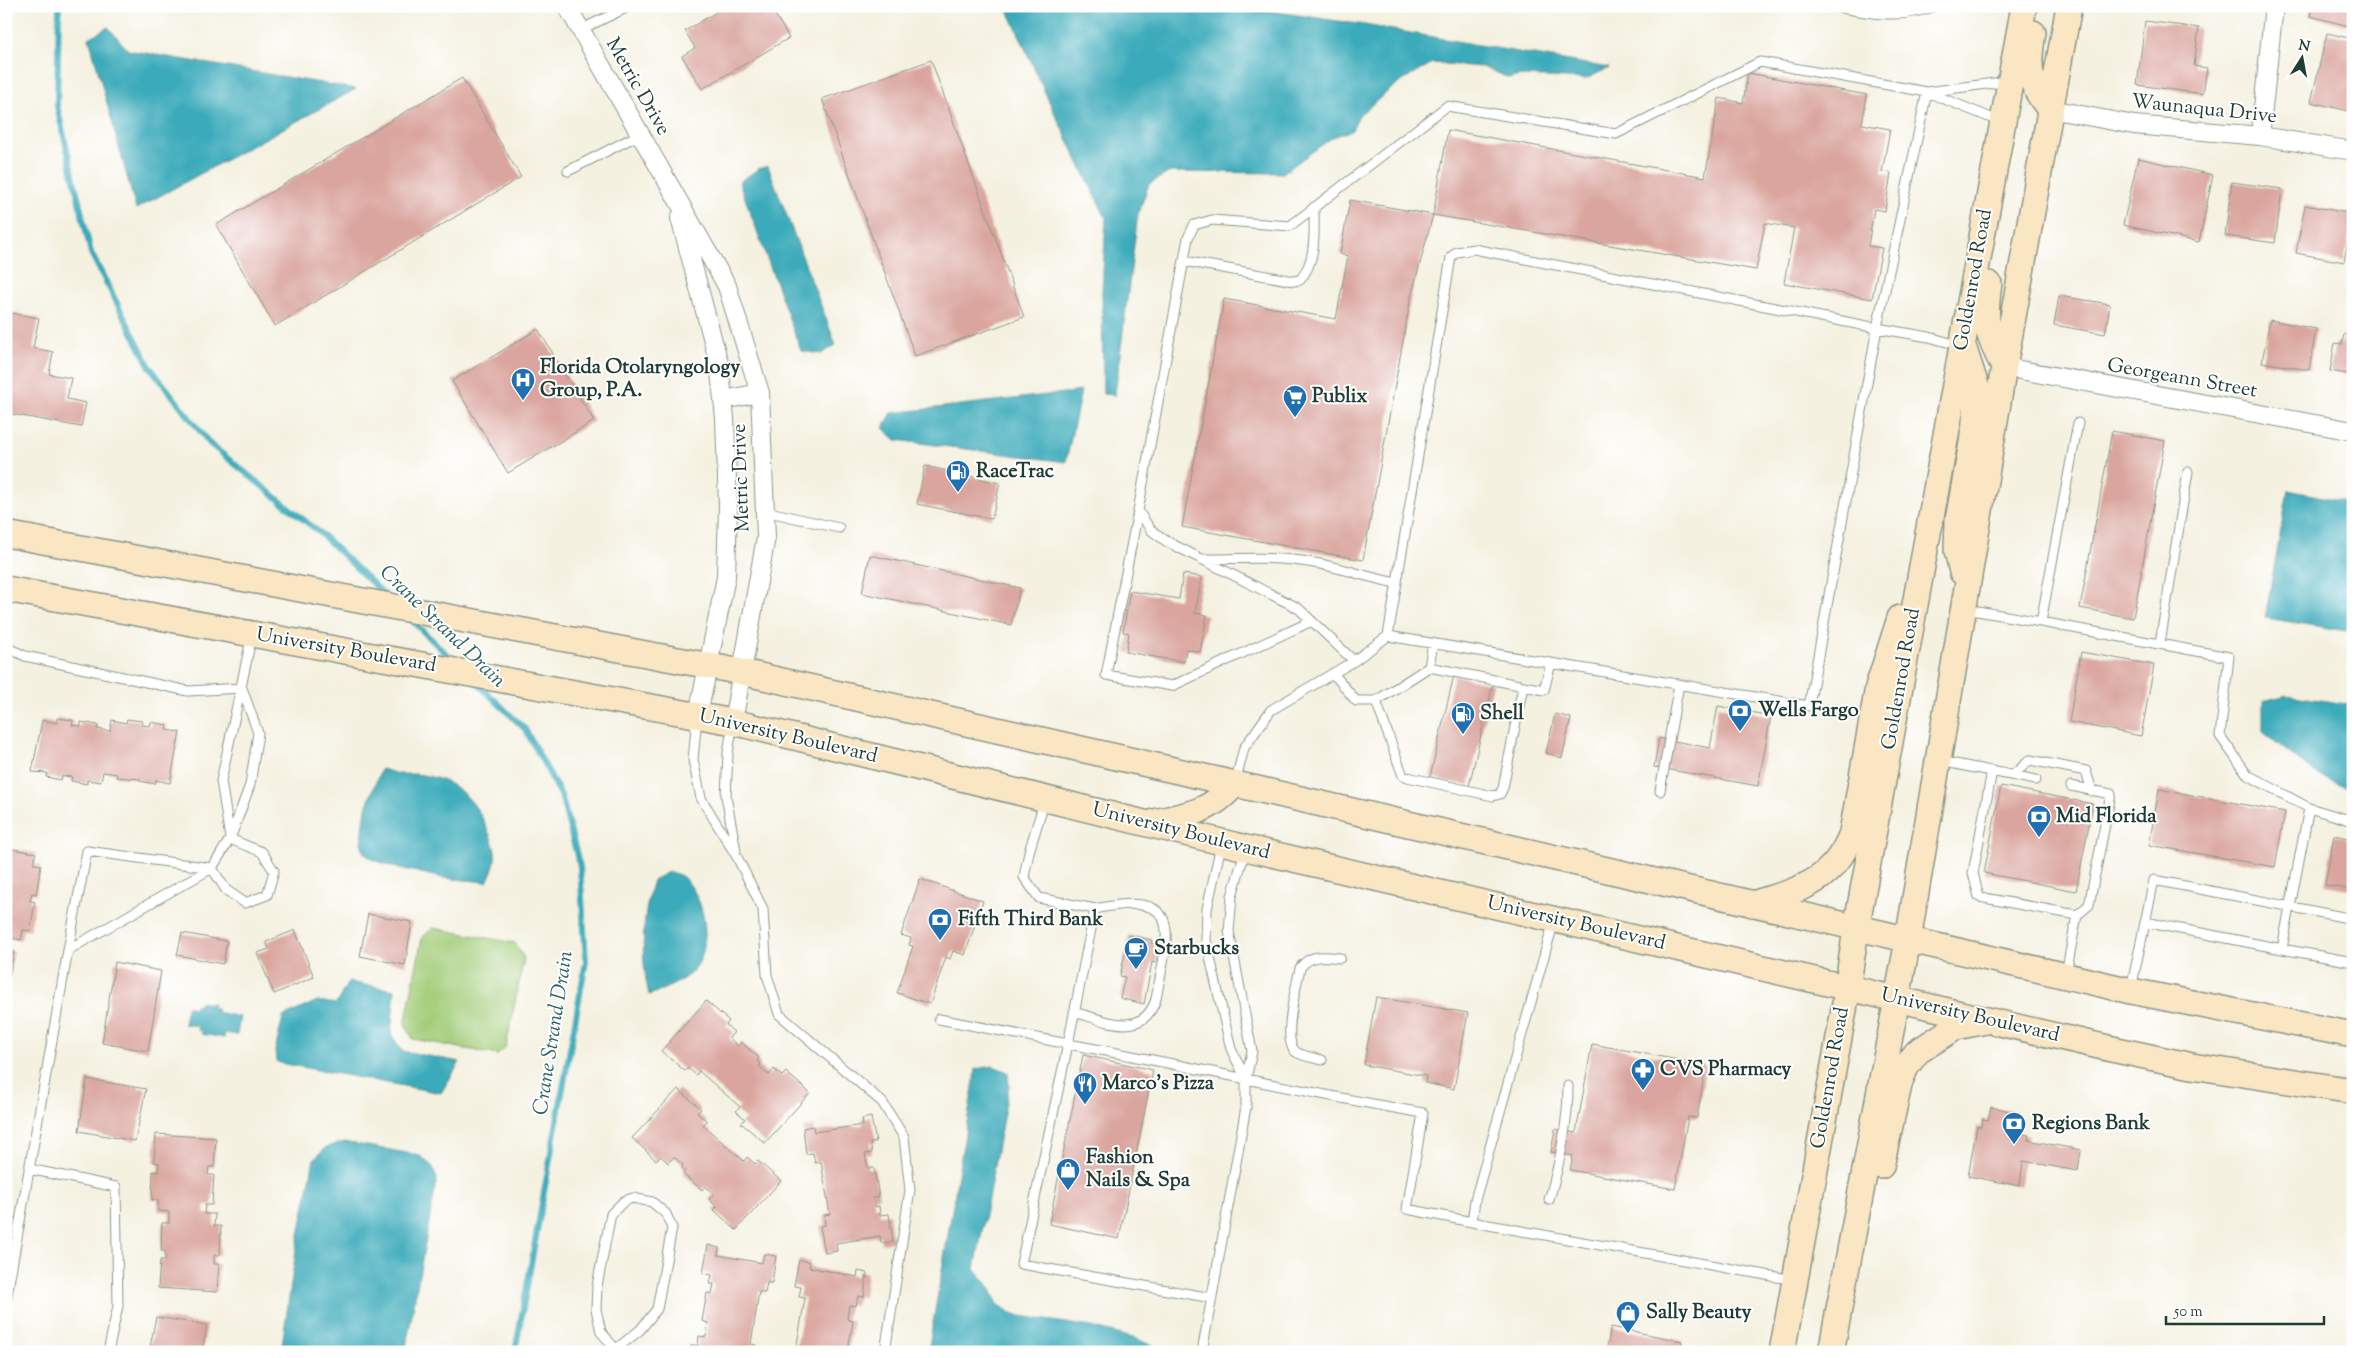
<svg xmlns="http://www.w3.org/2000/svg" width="2359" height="1358" font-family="'Sorts Mill Goudy',serif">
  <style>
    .green { fill: #a2cc78; stroke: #608456 }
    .water { fill: #3baaba; stroke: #2d7477 }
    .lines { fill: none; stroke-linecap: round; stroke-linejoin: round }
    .stream { stroke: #3baaba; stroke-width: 6 }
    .building { fill: #daa59e }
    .lane-casing { stroke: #8a978a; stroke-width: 11 }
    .street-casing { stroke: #8a978a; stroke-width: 20 }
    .secondary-casing { stroke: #8a978a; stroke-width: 28 }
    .lane { stroke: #fff; stroke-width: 9 }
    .street { stroke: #fff; stroke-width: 18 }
    .secondary { stroke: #fbe6c4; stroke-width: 25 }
    .labels { text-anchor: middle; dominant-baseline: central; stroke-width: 4; stroke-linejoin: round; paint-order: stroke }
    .street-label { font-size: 20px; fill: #1f3d34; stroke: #fff }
    .poi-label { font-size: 20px; font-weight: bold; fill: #1f3d34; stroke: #fff; text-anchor: start }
    .water-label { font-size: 21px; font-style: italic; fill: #296363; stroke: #fff }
  </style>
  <rect width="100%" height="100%" fill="#fff"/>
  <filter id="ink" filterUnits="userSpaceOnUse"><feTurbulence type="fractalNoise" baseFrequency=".02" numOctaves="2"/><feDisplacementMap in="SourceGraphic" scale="10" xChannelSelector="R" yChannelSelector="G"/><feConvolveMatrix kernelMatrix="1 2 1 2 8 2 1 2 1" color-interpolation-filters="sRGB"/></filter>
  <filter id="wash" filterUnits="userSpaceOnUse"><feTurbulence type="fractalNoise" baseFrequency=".0096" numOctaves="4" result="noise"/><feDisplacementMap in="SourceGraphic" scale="20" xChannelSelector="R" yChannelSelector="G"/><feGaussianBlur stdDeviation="1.12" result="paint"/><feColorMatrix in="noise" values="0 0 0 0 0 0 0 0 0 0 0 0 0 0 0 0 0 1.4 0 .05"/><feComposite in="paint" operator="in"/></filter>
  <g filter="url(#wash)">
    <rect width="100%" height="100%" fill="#f4f1e0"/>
    <!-- green -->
    <path class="green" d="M433,928L515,943L524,958L506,1047L498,1055L413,1039L405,1024L422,938Z"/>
    <!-- water -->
    <path class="water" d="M1006,6H1237L1365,25L1609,68L1586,79L1523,76L1509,78L1482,67L1432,63L1396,85L1359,115L1352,130L1333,137L1283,173L1170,172L1149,184L1138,214L1115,395L1103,394L1102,291L1106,218L1053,110Z
      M108,27L128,50L356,89L136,209L89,38Z
      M768,166L836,345L821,354L801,351L739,182L758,169Z
      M1081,391L1066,462L896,440L883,428L892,413Z
      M2288,490L2353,503V632L2265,618Z
      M2287,695L2353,705V790C2319,781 2290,753 2263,732V701Z
      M381,769C388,770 392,773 399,774C406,775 414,773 422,775C455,780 474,798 487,828C497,852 499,858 487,882L443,878L391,866L371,859L364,853L361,842L366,808Z
      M668,872C673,873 679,874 683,877C704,896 712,939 698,964C689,980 665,989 649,995C640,958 642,916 653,880Z
      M348,982L395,990L391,1034L402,1051L460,1062L441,1093L280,1063L276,1061L275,1051L283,1017L317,1001L336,1004Z
      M200,1002L213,1004L212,1008L217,1009V1012L240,1017L237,1035L225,1033L224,1038L201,1034L202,1031L197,1030L198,1026L184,1024L187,1006L194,1008L195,1005H199Z
      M993,1066L1008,1072L1009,1086L975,1269L989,1286L998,1304L1014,1315L1092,1327L1137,1339L1160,1349L1161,1352H928L976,1069Z
      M344,1142L419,1155L433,1167L437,1179L405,1352H281L296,1250L314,1159L326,1147Z"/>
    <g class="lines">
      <!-- stream -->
      <path class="stream" d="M59,6L57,106L91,253L150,367L210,444L319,532L387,597
        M409,618L456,663
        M478,684L525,729L561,795L580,867L586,961L515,1352"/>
    </g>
    <g id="blocks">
      <!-- building -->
      <path class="building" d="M726,6H770L789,38L702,89L682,56L695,48L685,31Z
        M2312,6H2353V27L2310,16Z
        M2145,21L2199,28L2194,66L2207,68L2203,94L2137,85Z
        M2327,33L2353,39V112L2311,102Z
        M931,60L1024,317L915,356L822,99Z
        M1748,73L1867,95L1862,124L1890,129L1882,172L1891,173L1885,211L1874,209L1868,246L1882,248L1872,299L1784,283L1794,228L1765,223L1756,270L1433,215L1448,130L1705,177L1719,98L1743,103Z
        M462,78L521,177L275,326L216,225Z
        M2138,158L2213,175L2199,242L2123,225Z
        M2232,182L2282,189L2275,243L2225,236Z
        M1350,200L1433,215L1411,297L1363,560L1182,527L1224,299L1336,319L1348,256L1340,254Z
        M2305,205L2353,214L2344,262L2296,253Z
        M2059,296L2110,304L2105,334L2054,325Z
        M6,312L39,318L33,348L53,352L49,374L71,378L67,399L86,403L81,427L6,413Z
        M2270,320L2316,329L2309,370L2262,362Z
        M538,329L594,421L508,473L452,381Z
        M2344,334L2353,335V375L2330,371L2335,343L2342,344Z
        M2112,431L2165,441L2133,618L2080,608Z
        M925,466L1000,483L992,519L917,504Z
        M870,555L1020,588L1011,625L862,593Z
        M1183,574L1202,577L1195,613L1207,615L1200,652L1186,649L1184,662L1126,652L1129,633L1123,632L1130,591L1179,599Z
        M2081,652L2154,665L2141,736L2069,722Z
        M1454,675L1493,684L1469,786L1430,777Z
        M1718,706L1771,716L1758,786L1654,767L1659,738L1710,748Z
        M1555,714L1571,718L1562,758L1546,753Z
        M57,718L73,720L72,725L81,726V722L98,725L97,729L110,731L112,720L126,723L127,719L142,721V725L150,726L151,722L167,725L166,730L180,732L170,783L156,780L155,784L140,781V779L116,777L117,774L103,772L101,782L87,780V784L71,781L72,777L62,776L61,780L46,777L47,773L32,772L42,720L57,723Z
        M2001,786L2093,804L2076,891L1984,873Z
        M2159,789L2285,812L2275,867L2149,845Z
        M2334,835L2353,839V890L2325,885Z
        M6,848L36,853L33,864L41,865L36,894L32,893L30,901L35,902L30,931L23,930L21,940L10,938L7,950L14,951L9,978L6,977Z
        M920,879L983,901L965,955L953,951L950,959L946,957L930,1004L897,993L913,946L909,945L911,938L901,935Z
        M368,914L412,922L405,965L360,956Z
        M295,930L314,977L274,994L257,953L269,949L266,942Z
        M182,933L227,941L223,964L177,955Z
        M1129,935L1152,940L1151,943L1160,945L1156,963L1152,962L1144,1004L1120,998L1125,977L1120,976Z
        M115,962L161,971L148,1051L102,1043Z
        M1376,997L1468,1013L1454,1089L1425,1083L1426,1076L1364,1065Z
        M706,1001L729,1021L726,1025L734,1032L729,1038L738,1046L741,1042L759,1058L757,1061L761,1064L759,1066L769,1075L774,1069L782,1076L786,1072L810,1093L765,1143L741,1123L745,1119L736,1111L740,1107L699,1071L696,1075L688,1068L685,1071L661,1051Z
        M1592,1044L1706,1065L1697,1118L1688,1117L1675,1189L1570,1170L1573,1156L1551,1152L1555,1129L1576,1133Z
        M1083,1055L1153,1070L1119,1239L1049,1224Z
        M87,1079L146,1089L135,1141L79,1131Z
        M678,1089L701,1109L697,1113L707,1121L703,1125L744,1161L747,1157L755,1164L758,1161L781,1181L736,1230L714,1210L717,1207L709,1199L714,1194L705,1186L702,1190L683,1174L685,1171L682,1168L683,1165L674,1157L668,1163L661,1156L656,1160L632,1138Z
        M1991,1107L2016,1112L2014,1125H2019L2018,1133L2029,1135L2028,1140L2081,1150L2078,1171L2023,1161L2020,1186L1968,1176L1977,1126L1981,1127L1983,1119L1988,1120Z
        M871,1117L876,1142L870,1143L872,1153L865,1154L868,1168H874L879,1197L873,1198L875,1207L879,1206L880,1215L889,1214L893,1242L881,1243L880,1236L836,1243L837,1251L825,1253L820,1226L825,1225L824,1215L830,1214L821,1162L815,1163L813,1153L806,1154L803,1128L813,1126L814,1132L863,1125L862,1119Z
        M156,1134L216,1138L214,1167H209L208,1175H214L212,1205H205L204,1214H215L214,1226H221L220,1255H214V1264H219L217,1292L158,1288L160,1260H165V1251H161L162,1223H169V1212L158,1211V1200H152L153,1171L158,1172L159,1163L154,1162Z
        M708,1245L719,1248L718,1255L762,1263L764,1254L776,1256L772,1283H767L765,1293L759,1292L751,1344L756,1345L755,1352H691V1345L698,1346L699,1336L706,1337L708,1323L702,1321L707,1293L712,1294L714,1284H710L712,1275L703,1273Z
        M799,1260L810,1262L809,1267L857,1277L858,1271L867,1273L864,1297L858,1296L856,1306L849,1305L847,1319L853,1321L848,1350L843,1349L842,1352H790V1349L796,1350L805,1298L799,1297L801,1287L794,1286Z
        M156,1317L207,1325L202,1352H149Z
        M1611,1327L1682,1341L1680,1352H1606Z"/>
    </g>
  </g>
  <g filter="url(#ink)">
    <use href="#blocks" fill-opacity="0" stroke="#8a978a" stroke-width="1"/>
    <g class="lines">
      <defs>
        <path id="lane" d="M1833,6C1867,13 1901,20 1935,6
          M580,30L630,6
          M1927,92L2009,81
          M1927,92L2001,122
          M568,171L640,134
          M1184,261L1294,281L1300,280C1317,260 1314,232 1314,207
          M2078,423L2041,622L2229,657L2220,736L2248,775L2309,808L2353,821
          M765,511L839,528
          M1138,511L1106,675L1172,686L1312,621
          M1204,559C1239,559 1274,556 1308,562C1339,566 1367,578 1397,583
          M1966,609L2041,622
          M2160,643L2188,472
          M6,647L25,656L188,691L242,688
          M1354,661L1298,608L1166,541L1151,530L1138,511L1188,238L1194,225L1212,220L1290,226L1447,106L1616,134L1760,62L1927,92L1877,328L1929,337L1961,346
          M1429,667L1544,690L1551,663
          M1333,673L1356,701H1376L1429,667L1433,643
          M1376,701L1403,776L1493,796L1500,794L1503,788L1523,686
          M697,717L693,760L701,798L737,857L763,909L767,975L779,1014L882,1102L904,1137L910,1190L885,1352
          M733,723L728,753L726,796L736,851
          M1940,761L2036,780
          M1992,771L1973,873L1979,897L2077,915
          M2013,775L2030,760L2086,771L2092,791
          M1235,783L1244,748L1271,710L1354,661L1388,636L1451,257L1457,252L1474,249L1877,328L1809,706L1388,636
          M1660,791L1679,684
          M230,838L221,781L252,635
          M1221,845L1207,909L1206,940L1231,1049L1246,1079
          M2145,922L2282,949L2309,808
          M2282,949L2353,962
          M68,950L87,851L212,868L226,890L245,903L267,895L274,871L262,852L230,839
          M2066,974L2077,915L2089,905L2111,794L2071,786
          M2131,989L2154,880L2353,919
          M1074,1012C1104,1020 1143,1040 1156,999C1168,934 1187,889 1095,909
          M939,1019L1068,1044L1095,909L1039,898L1024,877L1029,852L1045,799
          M1322,1060C1314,1058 1302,1056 1296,1052C1281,1041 1297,985 1300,968C1310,954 1325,956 1340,958
          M29,1169L116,1187L118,1306L108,1352
          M1549,1200C1560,1163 1568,1124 1568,1086
          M1472,1222L1794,1280
          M1212,1298L1021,1264L1068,1044C1187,1065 1304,1093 1423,1113L1407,1209L1472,1222L1475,1200L1554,921
          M6,1300L68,950L212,868L230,839L250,785L258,733L242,688
          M616,1349L640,1330L657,1309L672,1228L666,1214L652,1202L633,1198L624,1201L611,1214L597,1286L596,1309L601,1332L618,1352
          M1202,1352L1246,1107V1079L1252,1051L1229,931L1232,896L1246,848"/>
        <path id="street" d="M567,6L727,286L760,393L766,537L733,722
          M2050,109L2134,125L2260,136L2353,151
          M2260,136L2274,6
          M680,218L719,363L725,418L728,508L726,577L698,715
          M2004,367L2353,431
          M723,400L760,393"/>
        <path id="secondary" d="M2033,33C2027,65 2028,85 2050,109
          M1989,284C1983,322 1987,334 2004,367
          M6,534L742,672L1235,784L2131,991L2353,1035
          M1962,572L1957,550L1958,520L1974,432L1978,392L1964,349
          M6,589L733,722L1246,848L2112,1049L2192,1066L2353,1091
          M1154,822C1189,815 1210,812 1235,784
          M1752,904C1799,890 1833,883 1852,833L1878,687L1900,618
          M1881,1166L1900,1081L1906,1067L1917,1052L1956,1027L1986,1021
          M1782,1352L1844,1010L1856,929L2024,6
          M1831,1352L1908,940L2004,367L2069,6"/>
      </defs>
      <!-- lane casing -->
      <use href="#lane" class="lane-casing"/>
      <!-- street casing -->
      <use href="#street" class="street-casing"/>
      <!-- secondary casing -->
      <use href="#secondary" class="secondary-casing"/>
      <!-- lane -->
      <use href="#lane" class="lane"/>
      <!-- street -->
      <use href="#street" class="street"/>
      <!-- secondary -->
      <use href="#secondary" class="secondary"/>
    </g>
  </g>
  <!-- icons -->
  <defs>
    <symbol id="hospital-pin" viewBox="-11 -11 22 30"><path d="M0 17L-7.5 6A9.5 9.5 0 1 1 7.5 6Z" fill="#1f6fb2" stroke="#fff"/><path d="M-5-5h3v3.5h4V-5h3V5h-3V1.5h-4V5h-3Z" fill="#fff"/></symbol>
    <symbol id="supermarket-pin" viewBox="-11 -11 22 30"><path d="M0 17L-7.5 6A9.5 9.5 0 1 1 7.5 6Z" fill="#1f6fb2" stroke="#fff"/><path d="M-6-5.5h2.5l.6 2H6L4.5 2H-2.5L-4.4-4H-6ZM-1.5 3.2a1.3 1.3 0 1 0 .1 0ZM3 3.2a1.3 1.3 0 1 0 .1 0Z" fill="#fff"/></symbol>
    <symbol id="fuel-pin" viewBox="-11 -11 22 30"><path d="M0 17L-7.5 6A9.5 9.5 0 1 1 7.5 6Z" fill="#1f6fb2" stroke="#fff"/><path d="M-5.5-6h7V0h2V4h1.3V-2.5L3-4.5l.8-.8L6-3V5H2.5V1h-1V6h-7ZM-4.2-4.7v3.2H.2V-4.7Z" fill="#fff"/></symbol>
    <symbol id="bank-pin" viewBox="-11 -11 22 30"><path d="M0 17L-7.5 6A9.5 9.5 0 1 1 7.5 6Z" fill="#1f6fb2" stroke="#fff"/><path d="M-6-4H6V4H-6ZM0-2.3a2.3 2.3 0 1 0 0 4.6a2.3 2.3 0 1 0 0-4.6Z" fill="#fff"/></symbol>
    <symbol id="cafe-pin" viewBox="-11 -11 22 30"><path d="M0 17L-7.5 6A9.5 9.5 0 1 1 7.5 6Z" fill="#1f6fb2" stroke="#fff"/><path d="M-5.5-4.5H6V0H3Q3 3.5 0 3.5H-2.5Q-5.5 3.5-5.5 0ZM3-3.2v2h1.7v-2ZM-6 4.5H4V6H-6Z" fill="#fff"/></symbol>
    <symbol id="pharmacy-pin" viewBox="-11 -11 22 30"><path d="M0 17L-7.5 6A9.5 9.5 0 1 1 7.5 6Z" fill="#1f6fb2" stroke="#fff"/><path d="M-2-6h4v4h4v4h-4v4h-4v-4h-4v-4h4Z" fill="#fff"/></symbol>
    <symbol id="restaurant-pin" viewBox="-11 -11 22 30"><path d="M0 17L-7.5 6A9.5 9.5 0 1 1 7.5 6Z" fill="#1f6fb2" stroke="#fff"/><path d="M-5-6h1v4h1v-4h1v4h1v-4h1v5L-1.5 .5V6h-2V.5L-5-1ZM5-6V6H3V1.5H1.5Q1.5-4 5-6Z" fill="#fff"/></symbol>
    <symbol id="shop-pin" viewBox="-11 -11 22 30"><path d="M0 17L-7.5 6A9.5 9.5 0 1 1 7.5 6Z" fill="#1f6fb2" stroke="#fff"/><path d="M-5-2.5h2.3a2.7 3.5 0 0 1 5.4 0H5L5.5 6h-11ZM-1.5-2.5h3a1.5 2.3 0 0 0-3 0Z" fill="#fff"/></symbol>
  </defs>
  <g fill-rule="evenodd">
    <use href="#hospital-pin" x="509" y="366" width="28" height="38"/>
    <use href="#supermarket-pin" x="1281" y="383" width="28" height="38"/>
    <use href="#fuel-pin" x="944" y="458" width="28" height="38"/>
    <use href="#bank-pin" x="1726" y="697" width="28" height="38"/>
    <use href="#fuel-pin" x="1449" y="700" width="28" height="38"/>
    <use href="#bank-pin" x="2025" y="803" width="28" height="38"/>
    <use href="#bank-pin" x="926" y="906" width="28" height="38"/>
    <use href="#cafe-pin" x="1122" y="935" width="28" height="38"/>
    <use href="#pharmacy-pin" x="1629" y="1056" width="28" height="38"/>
    <use href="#restaurant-pin" x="1071" y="1070" width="28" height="38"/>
    <use href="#bank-pin" x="2000" y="1110" width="28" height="38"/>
    <use href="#shop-pin" x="1054" y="1156" width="28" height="38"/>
    <use href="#shop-pin" x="1614" y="1299" width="28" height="38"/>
  </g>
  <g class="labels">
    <!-- street labels -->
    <g class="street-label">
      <text transform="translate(637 87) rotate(60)">Metric Drive</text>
      <text transform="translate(2204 110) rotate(6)">Waunaqua Drive</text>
      <text transform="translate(1974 280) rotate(-80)">Goldenrod Road</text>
      <text transform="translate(2182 379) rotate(10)">Georgeann Street</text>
      <text transform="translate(742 478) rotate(-92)">Metric Drive</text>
      <text transform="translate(346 651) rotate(10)">University Boulevard</text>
      <text transform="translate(1902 679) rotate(-80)">Goldenrod Road</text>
      <text transform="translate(788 737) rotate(13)">University Boulevard</text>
      <text transform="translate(1181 832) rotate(14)">University Boulevard</text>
      <text transform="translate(1576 924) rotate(13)">University Boulevard</text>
      <text transform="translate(1970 1016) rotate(13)">University Boulevard</text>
      <text transform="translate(1831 1078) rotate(-80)">Goldenrod Road</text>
    </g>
    <!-- poi labels -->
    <g class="poi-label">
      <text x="540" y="368">Florida Otolaryngology<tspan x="540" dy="23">Group, P.A.</tspan></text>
      <text x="1312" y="397">Publix</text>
      <text x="976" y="472">RaceTrac</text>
      <text x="1758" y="711">Wells Fargo</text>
      <text x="1480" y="714">Shell</text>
      <text x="2056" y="817">Mid Florida</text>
      <text x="958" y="920">Fifth Third Bank</text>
      <text x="1154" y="949">Starbucks</text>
      <text x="1660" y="1070">CVS Pharmacy</text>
      <text x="1102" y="1084">Marco's Pizza</text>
      <text x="2032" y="1124">Regions Bank</text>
      <text x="1086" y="1158">Fashion<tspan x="1086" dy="23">Nails &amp; Spa</tspan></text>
      <text x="1646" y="1313">Sally Beauty</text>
    </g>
    <!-- water labels -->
    <g class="water-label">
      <text transform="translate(442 627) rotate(44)">Crane Strand Drain</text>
      <text transform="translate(554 1033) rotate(-81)">Crane Strand Drain</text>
    </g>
  </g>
  <!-- margin -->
  <rect width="2359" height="1358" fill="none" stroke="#fff" stroke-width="25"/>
  <!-- north arrow -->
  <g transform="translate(2302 58) rotate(11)" stroke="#ffffff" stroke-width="4" paint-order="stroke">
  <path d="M0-4L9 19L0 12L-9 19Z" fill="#1f3d34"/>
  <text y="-8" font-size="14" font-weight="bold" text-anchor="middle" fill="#1f3d34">N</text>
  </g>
  <!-- scale -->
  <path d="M2166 1316v8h158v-8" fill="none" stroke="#1f3d34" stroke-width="2.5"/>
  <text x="2174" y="1316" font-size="15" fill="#1f3d34" stroke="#ffffff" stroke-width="4" paint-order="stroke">50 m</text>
</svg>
